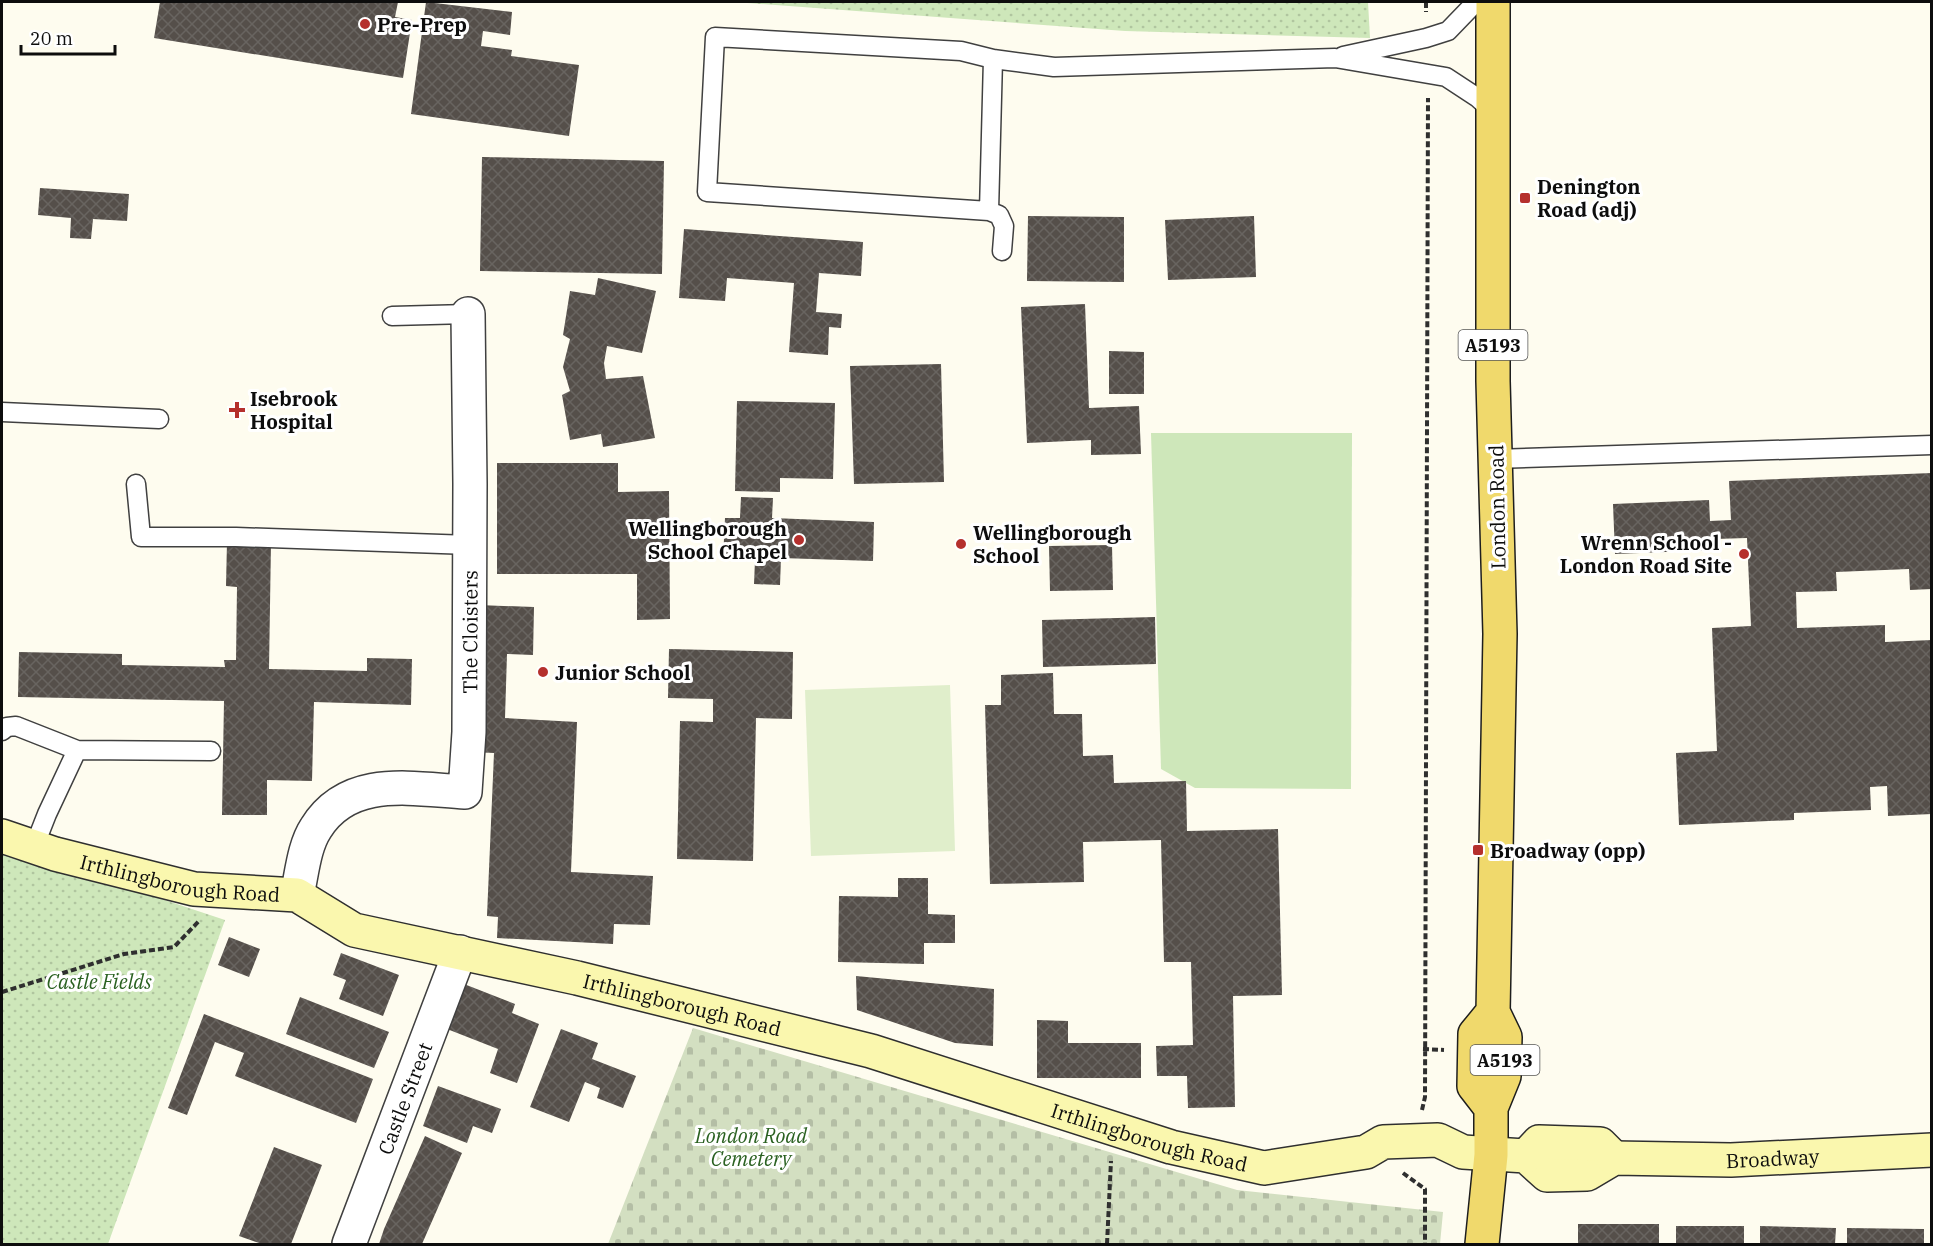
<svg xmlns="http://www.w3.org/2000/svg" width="1933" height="1246" font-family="'IBM Plex Serif',serif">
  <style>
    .grass { fill: #cee7ba }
    .cemetery { fill: url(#cemetery-stones) }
    .park { fill: url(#park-dots) }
    .pitch { fill: #e0eecb }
    .building { fill: url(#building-cross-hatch) }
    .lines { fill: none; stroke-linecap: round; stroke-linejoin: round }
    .service-casing { stroke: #404040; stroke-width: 21 }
    .minor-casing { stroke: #404040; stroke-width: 36 }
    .secondary-casing { stroke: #2f2f2f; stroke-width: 36 }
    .primary-casing { stroke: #1e1e1e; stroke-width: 36 }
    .path { stroke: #2f2f2f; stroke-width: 4; stroke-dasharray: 6 3; stroke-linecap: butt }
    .service { stroke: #fff; stroke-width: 18 }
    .minor { stroke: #fff; stroke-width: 33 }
    .secondary { stroke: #faf7ae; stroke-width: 33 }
    .primary { stroke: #f0d96c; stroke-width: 33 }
    .poi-dot { fill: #b5302d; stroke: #fff; stroke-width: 2 }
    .labels { text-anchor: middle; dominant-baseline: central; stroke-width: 6; stroke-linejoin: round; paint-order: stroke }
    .shield { fill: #fff; stroke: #565656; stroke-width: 1.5 }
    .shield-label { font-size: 18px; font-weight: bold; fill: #0d0d0d }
    .poi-label { font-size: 20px; font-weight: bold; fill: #0d0d0d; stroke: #fff; text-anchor: start }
    .street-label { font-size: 20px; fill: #0d0d0d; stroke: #fff }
    .park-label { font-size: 20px; font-style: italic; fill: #2a6121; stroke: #fff }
  </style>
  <defs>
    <pattern id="cemetery-stones" width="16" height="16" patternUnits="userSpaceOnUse" patternTransform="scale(1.5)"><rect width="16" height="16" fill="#d3dfc1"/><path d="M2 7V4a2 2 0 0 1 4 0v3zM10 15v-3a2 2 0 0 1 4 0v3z" fill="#b4bea5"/></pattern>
    <pattern id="park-dots" width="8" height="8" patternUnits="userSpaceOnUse" patternTransform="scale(1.5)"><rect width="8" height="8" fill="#cee7ba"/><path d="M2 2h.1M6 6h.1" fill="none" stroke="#b0c59f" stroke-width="1.8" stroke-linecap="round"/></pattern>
    <pattern id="building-cross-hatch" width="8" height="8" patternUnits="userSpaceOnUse" patternTransform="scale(1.5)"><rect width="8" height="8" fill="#554f4a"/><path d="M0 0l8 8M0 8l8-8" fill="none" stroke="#686460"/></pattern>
  </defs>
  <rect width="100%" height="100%" fill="#fefcef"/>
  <!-- grass -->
  <path class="grass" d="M1151,433H1352L1351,789L1195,788L1161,769Z"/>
  <!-- cemetery -->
  <path class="cemetery" d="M693,1028L1237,1190L1443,1212L1440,1244H608Z"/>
  <!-- park -->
  <path class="park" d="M734,2H1368L1370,38L1125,31Z
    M2,846L225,920L108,1244H2Z"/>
  <!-- pitch -->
  <path class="pitch" d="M950,685L955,851L811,856L805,690Z"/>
  <!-- building -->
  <path class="building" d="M160,2H398L395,17L412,20L403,78L154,38Z
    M426,2L512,12L510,35L483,31L481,46L512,50L511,56L579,65L569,136L411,114Z
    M482,157L664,161L662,274L480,271Z
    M40,188L129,194L127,221L93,219L91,239L70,238L71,218L38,215Z
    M1028,216L1124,217V282L1027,281Z
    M1254,216L1256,277L1168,280L1165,220Z
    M684,229L863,242L861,276L819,273L816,312L842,314L841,328L829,327L828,355L789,352L794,283L727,278L725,301L679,298Z
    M598,278L656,291L642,353L607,346L604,363L606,379L643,376L655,438L603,447L601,434L570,440L562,395L570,391L563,367L570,339L563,335L570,291L595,295Z
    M1085,304L1089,408L1139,406L1141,454L1091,455V440L1027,443L1021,307Z
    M1109,351L1144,352V394H1109Z
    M941,364L944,482L854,484L850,366Z
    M737,401L835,403L833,479L780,478V492L735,491Z
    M497,463H618V492L669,491L670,619L637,620V574H497Z
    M1932,473V589L1910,590L1909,569L1836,572L1837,591L1796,592L1797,628L1885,625V642L1932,640V814L1888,816L1887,786L1870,787L1871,810L1794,813V820L1679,825L1676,753L1717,751L1712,628L1751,626L1747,538L1715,539V550L1615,554L1613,504L1709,500L1710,521L1731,520L1729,481Z
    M741,497L773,498L772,518L874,522L873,561L781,558L780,585L754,584L755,560L723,559L725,518H740Z
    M227,541L271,542L269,669L367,671V658L412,659L411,705L314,702L312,781L267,780V815H222L224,701L18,697L19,652L122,654V665L225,667L224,660H236L237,587L226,586Z
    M1112,545L1113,590L1050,591L1049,546Z
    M478,605L534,607L533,655L507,654L505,718L577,722L571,872L653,876L650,925L614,924L613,944L497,938L498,917L487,916L494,753L472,752Z
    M1155,617L1156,664L1043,667L1042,620Z
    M669,649L793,652L792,719L756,718L753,861L677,859L680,721L713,722V699L668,698Z
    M1053,673L1054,714H1082L1083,756L1113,755L1114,783L1186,781L1187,831L1278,829L1282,995L1233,996L1235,1107L1188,1108L1187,1076H1157L1156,1046L1193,1045L1191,962H1164L1161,840L1083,842L1084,882L990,884L985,705H1001V675Z
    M898,878H928V914L955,915V943H924V964L838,962L839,896L898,897Z
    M229,937L260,949L249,977L218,965Z
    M341,953L399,975L383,1016L339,999L346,980L333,975Z
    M856,976L994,989L993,1046L955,1043L857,1010Z
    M464,984L515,1004L512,1013L539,1024L517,1083L490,1073L498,1049L447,1029Z
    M300,997L389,1032L374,1068L286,1034Z
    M204,1014L373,1079L356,1123L235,1076L244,1053L215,1042L187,1115L168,1108Z
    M1037,1020L1068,1021V1043H1141V1078H1037Z
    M561,1029L598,1043L592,1059L636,1076L623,1108L597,1098L600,1088L585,1082L569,1122L530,1107Z
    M438,1086L501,1109L492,1133L473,1126L467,1143L423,1126Z
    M425,1136L462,1153L422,1244H379L384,1229Z
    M274,1147L322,1165L291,1244H262L239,1236Z
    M1578,1224H1659V1244H1578Z
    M1676,1226H1744V1244H1676Z
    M1760,1226L1836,1228L1835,1244H1760Z
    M1847,1228L1924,1229V1244H1847Z"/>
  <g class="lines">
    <defs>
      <path id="service" d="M1343,56L1426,38L1448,31L1476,2
        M989,211L993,59
        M1002,251L1004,226L999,215L989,211L707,192L715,37L961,51L993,59L1054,67L1335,58L1446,77L1478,98L1489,108L1494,115
        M392,316L468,314
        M2,412L159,419
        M1495,459L1932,445
        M136,484L141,537H236L470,545
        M2,731L7,727L16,726L77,750L211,751
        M34,847L47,814L77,750"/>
      <g id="minor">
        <path id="s1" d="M297,895C302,873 304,846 316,828C349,775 412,789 465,792L469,732L470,484L468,314"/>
        <path id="s2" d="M349,1244L460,952"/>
      </g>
      <g id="secondary">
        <path id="s3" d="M2,836L55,854L194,889L297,895L354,930L577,978L871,1051L1171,1147L1264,1168L1366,1152L1383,1142L1438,1140L1463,1152L1526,1156L1547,1175L1587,1174L1614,1158L1731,1160L1932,1150"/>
        <path d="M1526,1156L1539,1142L1600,1144L1614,1158"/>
      </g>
      <path id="primary" d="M1491,1108L1474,1086L1475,1034L1493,1012
        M1482,1244L1491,1155V1108L1504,1076L1505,1037L1493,1012L1500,634L1493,381V2"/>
    </defs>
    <!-- service casing -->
    <use href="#service" class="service-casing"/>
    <!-- minor casing -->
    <use href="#minor" class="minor-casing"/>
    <!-- secondary casing -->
    <use href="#secondary" class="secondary-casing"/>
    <!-- primary casing -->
    <use href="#primary" class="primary-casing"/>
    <!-- path -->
    <path class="path" d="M1426,2V12
      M2,992L124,954L174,947L199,921
      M1423,1049L1444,1050
      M1422,1110L1425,1097L1428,98
      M1403,1173L1425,1189V1244
      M1107,1244L1111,1161"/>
    <!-- service -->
    <use href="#service" class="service"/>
    <!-- minor -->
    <use href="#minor" class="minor"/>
    <!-- secondary -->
    <use href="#secondary" class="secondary"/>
    <!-- primary -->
    <use href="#primary" class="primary"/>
  </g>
  <!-- markers -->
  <g class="poi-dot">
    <circle cx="365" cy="24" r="6"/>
    <rect x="1519" y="192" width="12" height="12" rx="3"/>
    <path d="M234 401h6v6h6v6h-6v6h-6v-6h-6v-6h6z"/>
    <circle cx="799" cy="540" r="6"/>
    <circle cx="961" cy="544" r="6"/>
    <circle cx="1744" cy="554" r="6"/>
    <circle cx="543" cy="672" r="6"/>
    <rect x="1472" y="844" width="12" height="12" rx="3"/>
  </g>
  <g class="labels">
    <!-- shield labels -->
    <g class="shield">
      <rect x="1458.5" y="330" width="69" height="30" rx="4.5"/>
      <rect x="1470.5" y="1045" width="69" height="30" rx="4.5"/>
    </g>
    <g class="shield-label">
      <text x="1493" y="345">A5193</text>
      <text x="1505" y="1060">A5193</text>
    </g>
    <!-- poi labels -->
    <g class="poi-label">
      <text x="377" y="24">Pre-Prep</text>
      <text x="1537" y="186">Denington<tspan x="1537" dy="23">Road (adj)</tspan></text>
      <text x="250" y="398">Isebrook<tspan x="250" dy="23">Hospital</tspan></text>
      <text x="787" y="528" text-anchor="end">Wellingborough<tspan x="787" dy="23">School Chapel</tspan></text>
      <text x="973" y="532">Wellingborough<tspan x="973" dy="23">School</tspan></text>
      <text x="1732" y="542" text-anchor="end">Wrenn School -<tspan x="1732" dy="23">London Road Site</tspan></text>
      <text x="555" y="672">Junior School</text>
      <text x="1490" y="850">Broadway (opp)</text>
    </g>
    <!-- street labels -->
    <g class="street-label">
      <text transform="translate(1497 507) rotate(-91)">London Road</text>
      <text stroke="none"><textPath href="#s1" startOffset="393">The Cloisters</textPath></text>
      <text stroke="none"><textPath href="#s3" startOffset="184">Irthlingborough Road</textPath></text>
      <text stroke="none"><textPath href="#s3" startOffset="706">Irthlingborough Road</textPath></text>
      <text stroke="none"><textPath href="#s2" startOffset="156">Castle Street</textPath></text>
      <text stroke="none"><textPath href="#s3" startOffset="1192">Irthlingborough Road</textPath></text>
      <text stroke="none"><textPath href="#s3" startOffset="1838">Broadway</textPath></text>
    </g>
    <!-- park labels -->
    <g class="park-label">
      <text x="99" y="981">Castle Fields</text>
      <text x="751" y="1135">London Road<tspan x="751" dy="23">Cemetery</tspan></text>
    </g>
  </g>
  <!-- border -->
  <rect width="1933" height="1246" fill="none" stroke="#0d0d0d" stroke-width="6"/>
  <!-- scale -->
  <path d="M21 45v9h94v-9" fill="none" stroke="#0d0d0d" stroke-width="3"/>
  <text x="30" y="45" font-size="18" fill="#0d0d0d" stroke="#ffffff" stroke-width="4.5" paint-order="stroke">20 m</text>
</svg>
